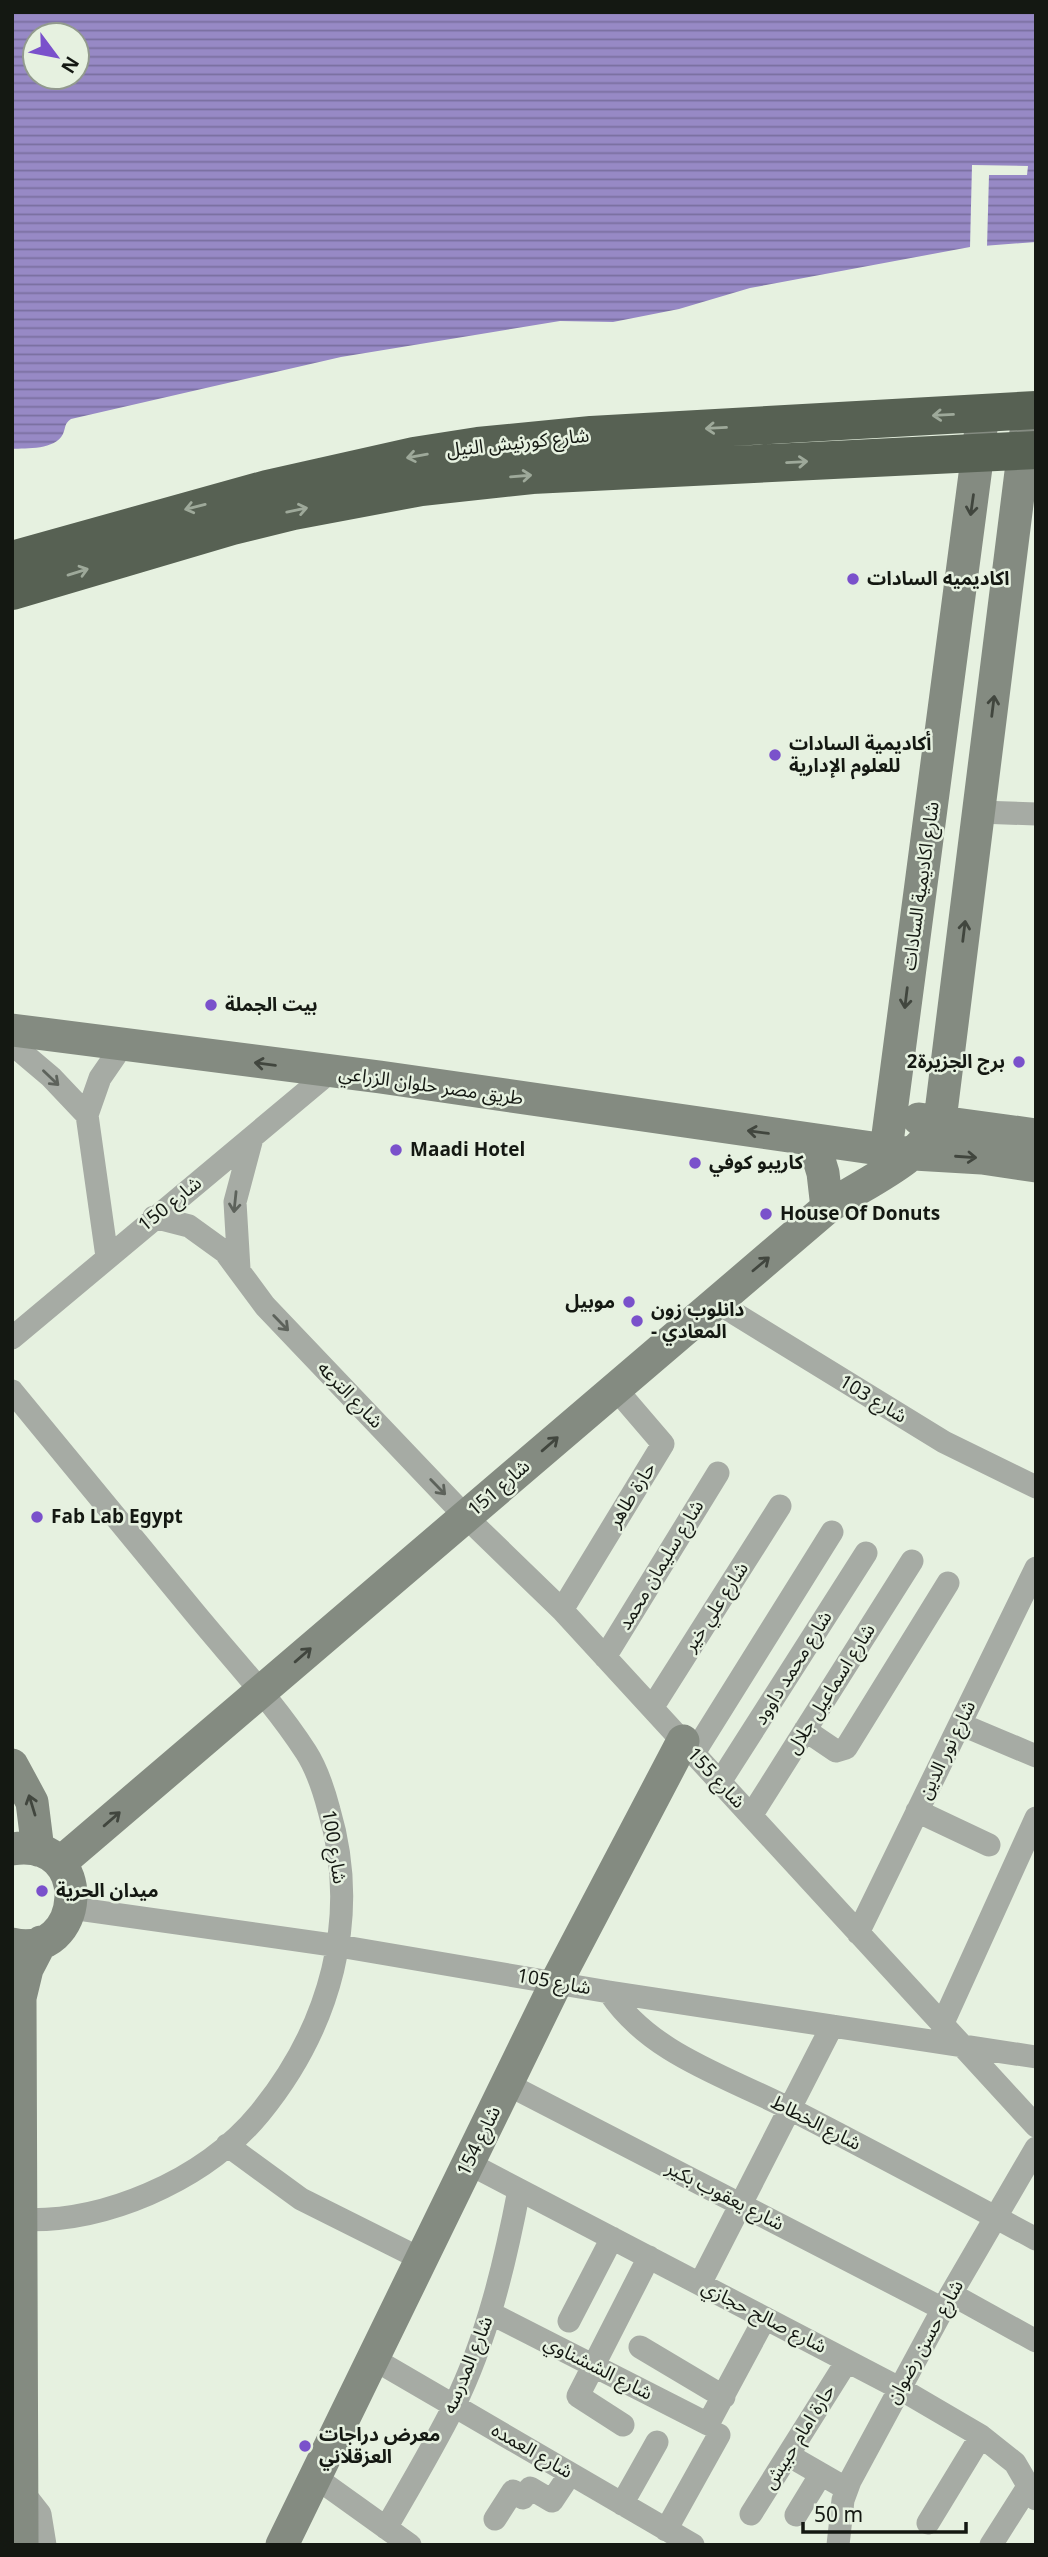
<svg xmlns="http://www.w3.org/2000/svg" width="1048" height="2557" font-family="Georgia,'Noto Sans Arabic',serif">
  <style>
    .water { fill: url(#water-rules); fill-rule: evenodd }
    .pier { fill: #e6f1e0 }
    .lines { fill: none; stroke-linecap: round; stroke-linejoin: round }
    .street { stroke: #a6aba4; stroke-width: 23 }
    .secondary { stroke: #848b81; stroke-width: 33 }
    .highway { stroke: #576153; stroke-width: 38 }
    .oneway { stroke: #9ea99a }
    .oneway2 { stroke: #41463e }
    .oneway3 { stroke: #5d625b }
    .poi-dot { fill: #7a51cb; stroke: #e6f1e0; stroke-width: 2.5 }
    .labels { text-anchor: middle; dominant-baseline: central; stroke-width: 5; stroke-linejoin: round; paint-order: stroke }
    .street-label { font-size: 19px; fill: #141812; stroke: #e6f1e0 }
    .poi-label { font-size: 19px; font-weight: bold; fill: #141812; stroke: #e6f1e0; text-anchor: start }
  </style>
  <defs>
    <pattern id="water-rules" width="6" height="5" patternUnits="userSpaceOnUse" patternTransform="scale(1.75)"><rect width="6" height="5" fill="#9789c5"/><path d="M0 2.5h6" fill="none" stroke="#7a6f9f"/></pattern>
  </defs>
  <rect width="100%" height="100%" fill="#e6f1e0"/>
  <!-- water -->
  <path class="water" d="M12,12H1036V242L970,247L750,288L679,309L613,322L560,321L341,357L71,419C64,424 66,427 63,434C55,450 27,448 12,449ZM35,35H77V77H35Z"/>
  <!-- pier -->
  <path class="pier" d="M972,165L1028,166L1027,175H989L987,247H970Z"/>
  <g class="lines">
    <!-- street -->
    <path class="street" d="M979,812L1036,814
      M12,1044L51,1077L87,1115
      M154,1217L189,1226L225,1252L265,1306L466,1517L562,1610L1036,2126
      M107,1257L87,1115L100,1078L122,1046
      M239,1269L235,1202L252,1138
      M716,1302L944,1442L1036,1487
      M12,1338L330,1072
      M12,1391C71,1463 130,1535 189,1606C228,1654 273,1701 306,1752C317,1769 324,1791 329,1810C361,1918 330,2027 260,2113C204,2181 101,2226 12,2219
      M562,1610L663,1444L615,1388
      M605,1657L718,1473
      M652,1708L780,1506
      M960,1724L1036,1756
      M805,1730L836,1751L846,1748L948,1583
      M694,1753L832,1532
      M720,1782L866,1553
      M917,1811L989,1845
      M751,1816L912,1561
      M71,1908L339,1946L609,1992L1036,2057
      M858,1933L1036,1568
      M609,1992C650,2054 726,2076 790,2109C872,2151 954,2195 1036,2239
      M942,2025L1036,1818
      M507,2084L943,2309
      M227,2145L301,2199L421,2259
      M468,2163L899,2388L981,2436L1015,2463L1036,2499
      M700,2284L832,2026
      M951,2294L1036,2341
      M490,2313L708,2424L765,2318
      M569,2321L612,2238
      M640,2347L724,2397
      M372,2358L693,2545
      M623,2425L578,2396L649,2257
      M788,2455L847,2489
      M315,2477L410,2545
      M21,2493L22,2491L40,2514L45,2545
      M622,2504L657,2442
      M751,2514L847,2361
      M796,2515L821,2474
      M495,2519L513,2491L523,2498L530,2488L552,2501L570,2474
      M928,2523L981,2436
      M386,2528C409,2488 433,2448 454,2406C487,2339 505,2263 519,2190
      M666,2530L719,2435
      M838,2545L843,2500L850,2481L951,2294L1036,2148
      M991,2545L1029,2485"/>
    <!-- secondary -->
    <path class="secondary" d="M12,1030L380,1077L914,1154L982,1158L1036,1166
      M919,1119L1036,1135
      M813,1140L823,1173L827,1208
      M886,1150L981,429
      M12,1765L32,1802L38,1850
      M12,1849C96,1836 85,1962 12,1944
      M60,1863L827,1208C865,1182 918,1162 940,1120L1027,424
      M22,2545L20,1998L27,1969L41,1942
      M282,2545L557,1981L683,1741"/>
    <!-- highway -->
    <path class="highway" d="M12,560L267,489L414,456L478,446L591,435L1036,410
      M12,591L232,526L293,511L421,487L532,475L1036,450"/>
  </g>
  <!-- one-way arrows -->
  <defs><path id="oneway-shaft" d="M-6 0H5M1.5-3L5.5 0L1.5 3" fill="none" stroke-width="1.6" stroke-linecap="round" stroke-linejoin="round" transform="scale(1.75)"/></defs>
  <g class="oneway">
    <use href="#oneway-shaft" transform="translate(943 415) rotate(177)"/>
    <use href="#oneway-shaft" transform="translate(716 428) rotate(177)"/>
    <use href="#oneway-shaft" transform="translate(417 456) rotate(170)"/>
    <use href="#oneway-shaft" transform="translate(797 462) rotate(-3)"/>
    <use href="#oneway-shaft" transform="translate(521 476) rotate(-5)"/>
    <use href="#oneway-shaft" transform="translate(195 507) rotate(166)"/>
    <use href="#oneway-shaft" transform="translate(297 510) rotate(-12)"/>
    <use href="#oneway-shaft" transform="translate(78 572) rotate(-17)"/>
  </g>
  <g class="oneway2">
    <use href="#oneway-shaft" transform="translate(972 505) rotate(98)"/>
    <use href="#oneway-shaft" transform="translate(993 706) rotate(-83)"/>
    <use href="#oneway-shaft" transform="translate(964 931) rotate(-83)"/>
    <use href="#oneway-shaft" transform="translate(906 998) rotate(97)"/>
    <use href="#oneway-shaft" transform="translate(265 1064) rotate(-173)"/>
    <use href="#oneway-shaft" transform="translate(758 1132) rotate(-172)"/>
    <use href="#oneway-shaft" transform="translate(966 1157) rotate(4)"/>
    <use href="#oneway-shaft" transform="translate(761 1264) rotate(-40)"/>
    <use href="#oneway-shaft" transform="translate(550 1444) rotate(-41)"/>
    <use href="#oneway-shaft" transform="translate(303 1655) rotate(-41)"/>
    <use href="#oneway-shaft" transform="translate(32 1805) rotate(-107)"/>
    <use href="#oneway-shaft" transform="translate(112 1819) rotate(-41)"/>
  </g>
  <g class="oneway3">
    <use href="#oneway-shaft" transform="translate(51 1078) rotate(44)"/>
    <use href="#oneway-shaft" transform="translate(235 1202) rotate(96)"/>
    <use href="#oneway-shaft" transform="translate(281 1323) rotate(46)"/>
    <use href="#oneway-shaft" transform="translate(438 1487) rotate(46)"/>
  </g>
  <!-- markers -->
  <g class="poi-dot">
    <circle cx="853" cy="579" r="7"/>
    <circle cx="775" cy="755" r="7"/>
    <circle cx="211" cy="1005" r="7"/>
    <circle cx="1019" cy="1062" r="7"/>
    <circle cx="396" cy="1150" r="7"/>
    <circle cx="695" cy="1163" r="7"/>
    <circle cx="766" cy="1214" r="7"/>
    <circle cx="629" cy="1302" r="7"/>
    <circle cx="637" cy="1321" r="7"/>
    <circle cx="37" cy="1517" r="7"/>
    <circle cx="42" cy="1891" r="7"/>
    <circle cx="305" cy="2446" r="7"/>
  </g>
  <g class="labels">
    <!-- street labels -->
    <g class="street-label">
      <text transform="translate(518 443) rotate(-6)">شارع كورنيش النيل</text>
      <text transform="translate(921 886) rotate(-82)">شارع اكاديمية السادات</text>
      <text transform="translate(431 1086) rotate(8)">طريق مصر حلوان الزراعي</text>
      <text transform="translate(170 1204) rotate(-39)">شارع 150</text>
      <text transform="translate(350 1395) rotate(46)">شارع الترعه</text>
      <text transform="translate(873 1399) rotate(31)">شارع 103</text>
      <text transform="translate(499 1488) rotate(-41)">شارع 151</text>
      <text transform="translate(632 1495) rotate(-58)">حارة طاهر</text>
      <text transform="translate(661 1565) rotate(-59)">شارع سليمان محمد</text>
      <text transform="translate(716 1607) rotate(-57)">شارع علي خير</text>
      <text transform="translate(793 1668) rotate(-58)">شارع محمد داوود</text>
      <text transform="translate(831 1689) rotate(-58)">شارع اسماعيل جلال</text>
      <text transform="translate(947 1750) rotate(-64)">شارع نور الدين</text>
      <text transform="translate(716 1778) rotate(47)">شارع 155</text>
      <text transform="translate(334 1847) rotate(81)">شارع 100</text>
      <text transform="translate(554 1982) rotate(10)">شارع 105</text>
      <text transform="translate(816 2123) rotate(27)">شارع الخطاط</text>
      <text transform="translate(479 2141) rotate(-64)">شارع 154</text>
      <text transform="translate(725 2196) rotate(27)">شارع يعقوب بكير</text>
      <text transform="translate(764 2317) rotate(27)">شارع صالح حجازي</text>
      <text transform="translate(925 2342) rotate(-61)">شارع حسن رضوان</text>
      <text transform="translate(468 2365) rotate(-68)">شارع المدرسه</text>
      <text transform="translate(598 2368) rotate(27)">شارع الششناوي</text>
      <text transform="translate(799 2437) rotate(-58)">حارة امام حبيش</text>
      <text transform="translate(532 2451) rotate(30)">شارع العمده</text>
    </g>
    <!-- poi labels -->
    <g class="poi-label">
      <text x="867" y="579">اكاديميه السادات</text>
      <text x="789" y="744">أكاديمية السادات<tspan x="789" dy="22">للعلوم الإدارية</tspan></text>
      <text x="225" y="1005">بيت الجملة</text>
      <text x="1005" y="1062" text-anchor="end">برج الجزيرة2</text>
      <text x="410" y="1150">Maadi Hotel</text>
      <text x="709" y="1163">كاريبو كوفي</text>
      <text x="780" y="1214">House Of Donuts</text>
      <text x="615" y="1302" text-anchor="end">موبيل</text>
      <text x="651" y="1310">دانلوب زون<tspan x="651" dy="22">- المعادي</tspan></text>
      <text x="51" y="1517">Fab Lab Egypt</text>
      <text x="56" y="1891">ميدان الحرية</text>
      <text x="319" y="2435">معرض دراجات<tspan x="319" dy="22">العزقلاني</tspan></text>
    </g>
  </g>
  <!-- border -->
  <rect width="1048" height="2557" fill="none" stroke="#141812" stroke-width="28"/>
  <!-- north arrow -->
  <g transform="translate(56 56) rotate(122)"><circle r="33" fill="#e6f1e0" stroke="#929a8e" stroke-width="2"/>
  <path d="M0-5L12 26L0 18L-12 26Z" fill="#7a51cb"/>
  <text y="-10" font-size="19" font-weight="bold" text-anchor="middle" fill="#141812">N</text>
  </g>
  <!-- scale -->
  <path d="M803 2522v10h163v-10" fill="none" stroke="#141812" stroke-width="3.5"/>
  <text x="814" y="2522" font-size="21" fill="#141812" stroke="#e6f1e0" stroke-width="5" paint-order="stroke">50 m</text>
</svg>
